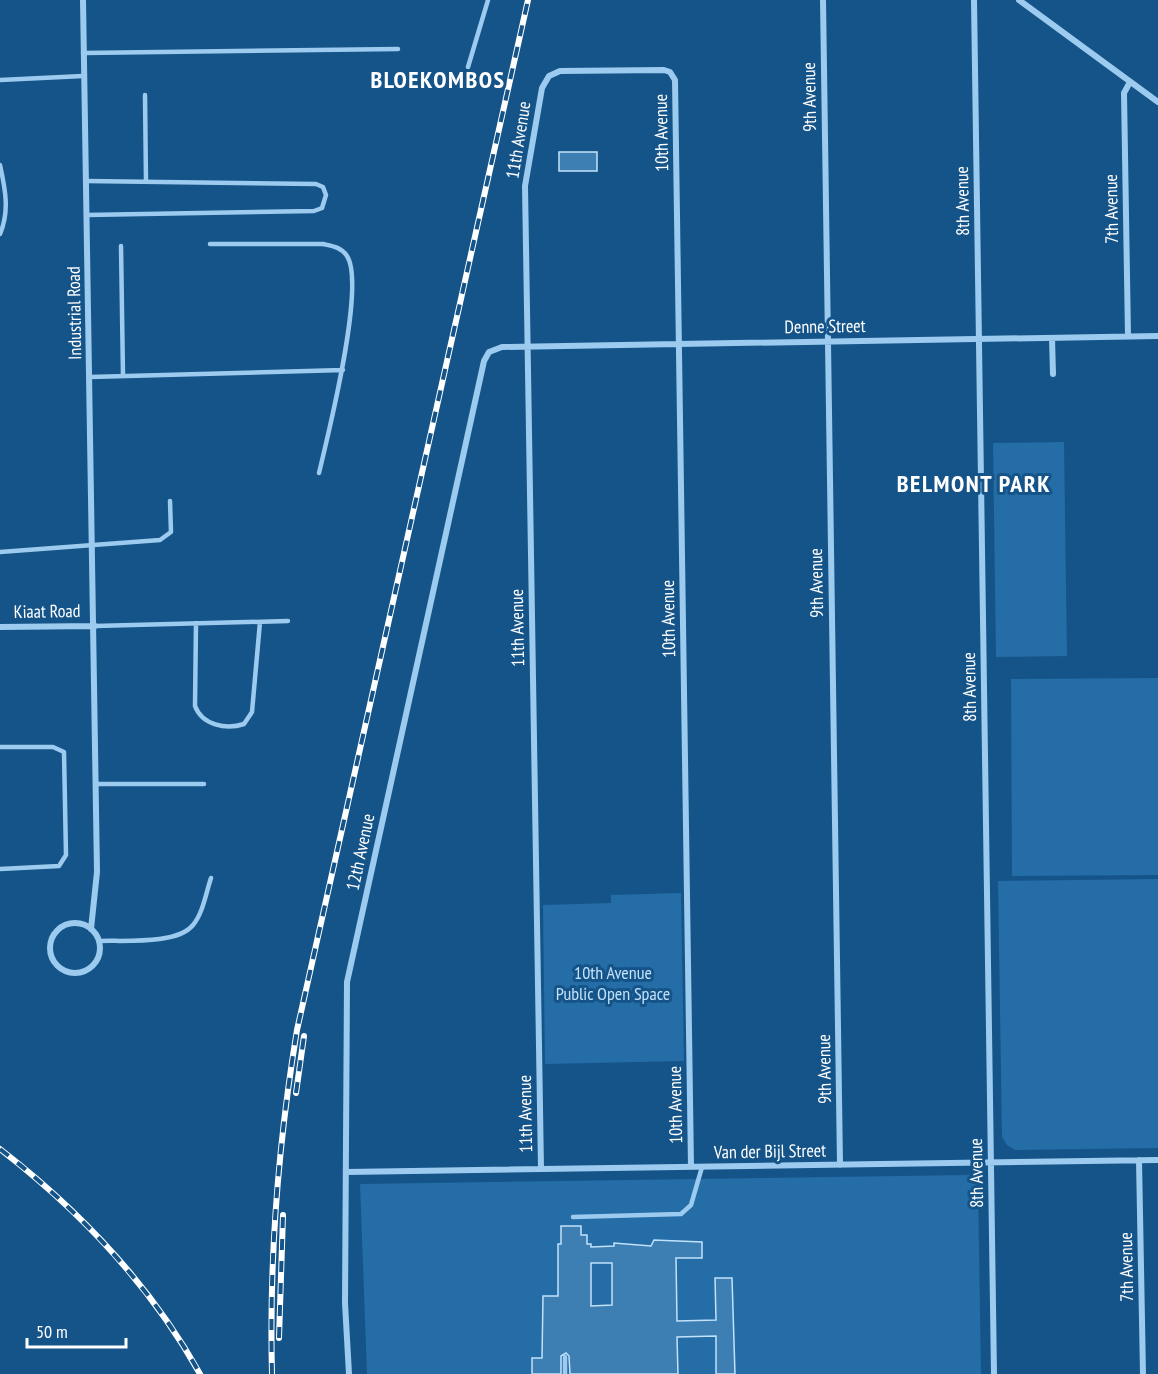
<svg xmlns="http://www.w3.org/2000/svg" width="1158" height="1374" font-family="'PT Sans Narrow',sans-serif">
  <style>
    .green { fill: #246da7 }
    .building { fill: #3d7fb2; stroke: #c2e2fb; stroke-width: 1.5; fill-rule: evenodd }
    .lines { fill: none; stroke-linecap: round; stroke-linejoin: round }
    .service { stroke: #9ccbef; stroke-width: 4.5 }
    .minor { stroke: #9ccbef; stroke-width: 6 }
    .rail-casing { stroke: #fff; stroke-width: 6 }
    .rail { stroke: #155489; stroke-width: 4; stroke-dasharray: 11; stroke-linecap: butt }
    .labels { text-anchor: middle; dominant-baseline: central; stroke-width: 6; stroke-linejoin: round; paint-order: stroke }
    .street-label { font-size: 18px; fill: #fff; stroke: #155489 }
    .park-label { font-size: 18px; fill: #c2e2fb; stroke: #155489 }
    .district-label { font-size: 24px; font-weight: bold; letter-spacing: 1.5px; fill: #fff; stroke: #155489 }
  </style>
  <rect width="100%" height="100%" fill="#155489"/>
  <!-- green -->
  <path class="green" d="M1064,442L1067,656L996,657L993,443Z
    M1158,678V875L1012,876L1011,679Z
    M1158,879V1148L1015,1150L1007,1145L1002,1137L998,881Z
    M681,893L684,1061L545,1064L543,905L611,903V895Z
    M969,1175L978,1185L981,1374H367L360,1184Z"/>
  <!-- building -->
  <path class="building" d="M559,152H597V171H559Z
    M561,1226H581V1235H587V1244H591V1247L614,1246V1243L651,1246L654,1240L702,1242V1258H676L677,1321L716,1320L715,1278H732L735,1374H716V1336L677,1337L678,1374H570L569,1356L566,1353L561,1356V1374H532V1358H542L543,1296H558V1244H561ZM591,1263H612V1305L591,1306Z"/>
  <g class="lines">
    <!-- service -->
    <path class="service" d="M83,53L398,49
      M468,67L488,0
      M0,80L83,76
      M145,95L146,182
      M0,165C5,188 10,211 0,234
      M86,181L316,184L323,187L326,195L322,208L314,211L87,215
      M210,244H323C332,246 341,247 347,256C366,285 328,435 319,473
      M121,246L123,376
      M90,377L343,370
      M0,552L160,540L171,532L170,501
      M196,623L195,706C202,725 226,730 244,724L252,712L260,622
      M95,626L288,621
      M0,747H53L64,752L66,855L59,866L0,869
      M96,784H204
      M99,941C123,940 177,945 193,925C203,913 206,893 211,878
      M573,1217L681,1214L691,1205L702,1167
      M565,1357V1374"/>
    <!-- minor -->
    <path class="minor" d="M83,0L97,872L91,929
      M823,0L840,1165
      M974,0L994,1374
      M1019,0L1158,102
      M1128,336L1124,93L1130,82
      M1052,338L1053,374
      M0,627L95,626
      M50 948a25 25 0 1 1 50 0a25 25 0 1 1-50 0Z
      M1139,1160L1143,1374
      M541,1169L525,186L542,88L549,76L560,71L664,70L670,72L675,80L691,1167
      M346,1172L1158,1160
      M349,1374L345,1303L347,982L484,361L489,352L502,347L1158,336"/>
    <defs>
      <path id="rail" d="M296,1093L304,1036
        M0,1149C79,1210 151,1286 200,1374
        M279,1338L283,1215
        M272,1374C269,1258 278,1145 297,1030L528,0"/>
    </defs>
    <!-- rail casing -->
    <use href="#rail" class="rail-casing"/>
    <!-- rail -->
    <use href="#rail" class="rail"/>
  </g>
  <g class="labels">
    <!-- street labels -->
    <g class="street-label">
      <text transform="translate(809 97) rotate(-91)">9th Avenue</text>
      <text transform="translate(661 133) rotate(-91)">10th Avenue</text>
      <text transform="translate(518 140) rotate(-81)">11th Avenue</text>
      <text transform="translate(962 201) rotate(-91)">8th Avenue</text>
      <text transform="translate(1111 209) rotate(-91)">7th Avenue</text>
      <text transform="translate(74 313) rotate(-91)">Industrial Road</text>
      <text transform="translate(825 326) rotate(-1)">Denne Street</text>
      <text transform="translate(816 583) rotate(-91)">9th Avenue</text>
      <text transform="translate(47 611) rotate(-1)">Kiaat Road</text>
      <text transform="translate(668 619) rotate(-91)">10th Avenue</text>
      <text transform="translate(517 628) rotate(-91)">11th Avenue</text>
      <text transform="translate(969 687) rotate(-91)">8th Avenue</text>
      <text transform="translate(360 852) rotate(-78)">12th Avenue</text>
      <text transform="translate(824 1069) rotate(-91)">9th Avenue</text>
      <text transform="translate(675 1105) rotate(-91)">10th Avenue</text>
      <text transform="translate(525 1114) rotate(-91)">11th Avenue</text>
      <text transform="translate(770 1151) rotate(-1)">Van der Bijl Street</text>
      <text transform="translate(976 1173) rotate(-91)">8th Avenue</text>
      <text transform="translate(1126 1267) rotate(-91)">7th Avenue</text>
    </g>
    <!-- park labels -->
    <g class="park-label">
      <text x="613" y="972">10th Avenue<tspan x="613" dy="21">Public Open Space</tspan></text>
    </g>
    <!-- district labels -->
    <g class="district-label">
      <text x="438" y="79">BLOEKOMBOS</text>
      <text x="974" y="483">BELMONT PARK</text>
    </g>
  </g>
  <!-- scale -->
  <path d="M27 1338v9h99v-9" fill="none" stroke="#ffffff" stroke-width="3"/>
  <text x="36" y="1338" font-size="18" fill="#ffffff" stroke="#155489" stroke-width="4.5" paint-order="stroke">50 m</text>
</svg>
